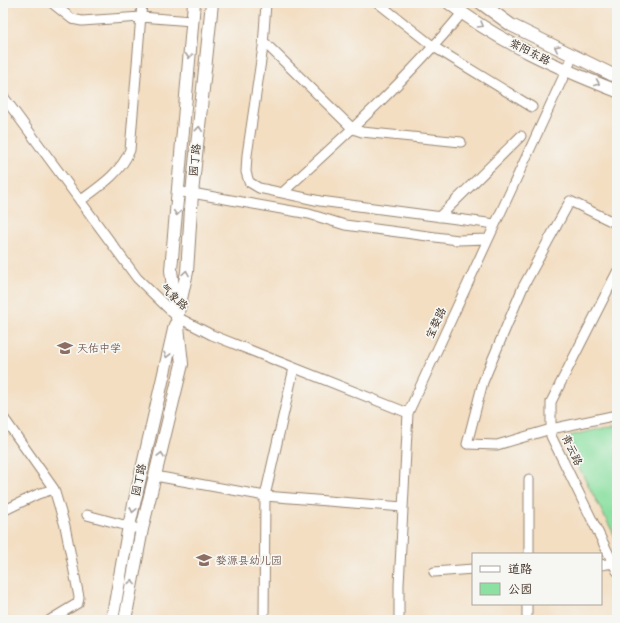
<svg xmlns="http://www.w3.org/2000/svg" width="620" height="623" font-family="Pangolin,'LXGW WenKai TC',sans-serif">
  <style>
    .green { fill: #8ce0a2; stroke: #648560 }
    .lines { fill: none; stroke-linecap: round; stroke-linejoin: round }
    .minor-casing { stroke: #978470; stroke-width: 11 }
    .major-casing { stroke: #978470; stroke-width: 14 }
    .minor { stroke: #fff; stroke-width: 9 }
    .major { stroke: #fff; stroke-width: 12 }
    .oneway { stroke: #a79f9a }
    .labels { text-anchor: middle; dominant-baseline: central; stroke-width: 3.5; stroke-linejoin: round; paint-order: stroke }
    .street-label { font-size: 11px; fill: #3b2a1e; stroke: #f6f6f2 }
    .education-label { font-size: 11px; fill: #785e54; stroke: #f6f6f2; text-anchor: start }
  </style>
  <rect width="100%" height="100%" fill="#f6f6f2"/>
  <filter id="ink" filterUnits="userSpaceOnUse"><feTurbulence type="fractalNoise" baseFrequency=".025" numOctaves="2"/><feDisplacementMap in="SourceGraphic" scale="8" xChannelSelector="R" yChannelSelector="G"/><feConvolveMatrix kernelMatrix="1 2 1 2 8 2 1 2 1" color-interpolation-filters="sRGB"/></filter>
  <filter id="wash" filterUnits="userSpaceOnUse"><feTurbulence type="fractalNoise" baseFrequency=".012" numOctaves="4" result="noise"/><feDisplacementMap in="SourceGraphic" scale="16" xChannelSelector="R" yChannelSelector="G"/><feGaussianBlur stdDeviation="0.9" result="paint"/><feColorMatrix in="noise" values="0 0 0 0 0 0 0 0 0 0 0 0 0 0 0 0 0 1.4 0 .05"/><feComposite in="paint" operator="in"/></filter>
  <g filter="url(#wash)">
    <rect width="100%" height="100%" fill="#f3dec2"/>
    <!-- green -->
    <path class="green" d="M617,425V540L578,466L569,436Z"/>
  </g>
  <g filter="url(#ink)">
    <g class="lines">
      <defs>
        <path id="minor" d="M52,3L72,19L82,21L141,17L192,21
          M266,3L263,47L247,155L246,172L249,182L259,188L320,201L495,224
          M378,3L434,47L532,107
          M264,42L353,129L362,132L461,142
          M3,96L137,278L177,317L212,335L408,413
          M179,192L192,193L309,214L345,225L458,240L488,239
          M282,193C345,136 408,79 462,13
          M80,201C99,187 121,173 130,150L142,3
          M439,217L521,136
          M617,224L570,201L523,287L483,382L467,444L497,445L551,429L617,415
          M617,272L551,402V436L617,571
          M3,417L54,489L65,526L79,597L78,603L50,620
          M155,476L265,496L403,507
          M529,479V554
          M3,511L38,494L54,489
          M87,515L135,528
          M601,565L613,563
          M434,572L473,569
          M264,620L265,496L294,368
          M399,620V585L408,413L573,56
          M527,620V604"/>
        <path id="major" d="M449,3C499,42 558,68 617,91
          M481,3L511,25L617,77
          M175,307L171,270L194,3
          M112,620L129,526L175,325
          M125,620L142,529L182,364L177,317L187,272L192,193L212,3"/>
      </defs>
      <!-- minor casing -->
      <use href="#minor" class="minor-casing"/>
      <!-- major casing -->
      <use href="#major" class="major-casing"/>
      <!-- minor -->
      <use href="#minor" class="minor"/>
      <!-- major -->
      <use href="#major" class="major"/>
    </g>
    <!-- one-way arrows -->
    <defs><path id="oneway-chevron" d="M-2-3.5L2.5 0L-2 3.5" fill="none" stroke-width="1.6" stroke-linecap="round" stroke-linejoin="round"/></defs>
    <g class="oneway">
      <use href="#oneway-chevron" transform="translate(481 25) rotate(30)"/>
      <use href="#oneway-chevron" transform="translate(557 48) rotate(-154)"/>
      <use href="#oneway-chevron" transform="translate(189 56) rotate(94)"/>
      <use href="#oneway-chevron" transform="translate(597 83) rotate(23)"/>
      <use href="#oneway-chevron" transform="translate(199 129) rotate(-84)"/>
      <use href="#oneway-chevron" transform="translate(177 213) rotate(96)"/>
      <use href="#oneway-chevron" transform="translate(186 273) rotate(-81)"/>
      <use href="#oneway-chevron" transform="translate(167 355) rotate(104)"/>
      <use href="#oneway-chevron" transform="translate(161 455) rotate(-76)"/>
      <use href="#oneway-chevron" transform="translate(133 510) rotate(102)"/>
      <use href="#oneway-chevron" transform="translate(132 582) rotate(-80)"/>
    </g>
  </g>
  <!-- icons -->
  <defs>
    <symbol id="school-bare" viewBox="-9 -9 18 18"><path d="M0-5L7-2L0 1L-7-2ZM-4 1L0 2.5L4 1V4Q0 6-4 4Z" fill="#8d6e63" stroke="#f6f6f2" stroke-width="2.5" paint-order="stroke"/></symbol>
  </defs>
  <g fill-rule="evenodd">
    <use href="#school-bare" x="54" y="337" width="22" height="22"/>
    <use href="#school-bare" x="193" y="549" width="22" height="22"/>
  </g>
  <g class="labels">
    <!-- street labels -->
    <g class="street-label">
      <text transform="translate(530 52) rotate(27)">紫阳东路</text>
      <text transform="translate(195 160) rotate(-84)">园丁路</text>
      <text transform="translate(174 297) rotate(42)">气象路</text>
      <text transform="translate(436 323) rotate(-65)">宝婺路</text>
      <text transform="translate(572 450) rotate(65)">青云路</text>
      <text transform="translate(139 480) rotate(-78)">园丁路</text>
    </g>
    <!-- education labels -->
    <g class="education-label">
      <text x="77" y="348">天佑中学</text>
      <text x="216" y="560">婺源县幼儿园</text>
    </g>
  </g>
  <!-- margin -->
  <rect width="620" height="623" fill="none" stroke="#f6f6f2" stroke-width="16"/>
  <!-- legend -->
  <rect x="472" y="553" width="130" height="52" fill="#f6f6f2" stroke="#aba49d"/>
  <rect x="480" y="566" width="20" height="6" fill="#ffffff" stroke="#aba49d"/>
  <text x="508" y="573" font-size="12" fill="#3b2a1e">道路</text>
  <rect x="480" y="583" width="20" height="12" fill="#8ce0a2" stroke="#aba49d"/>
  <text x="508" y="593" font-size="12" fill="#3b2a1e">公园</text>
</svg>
